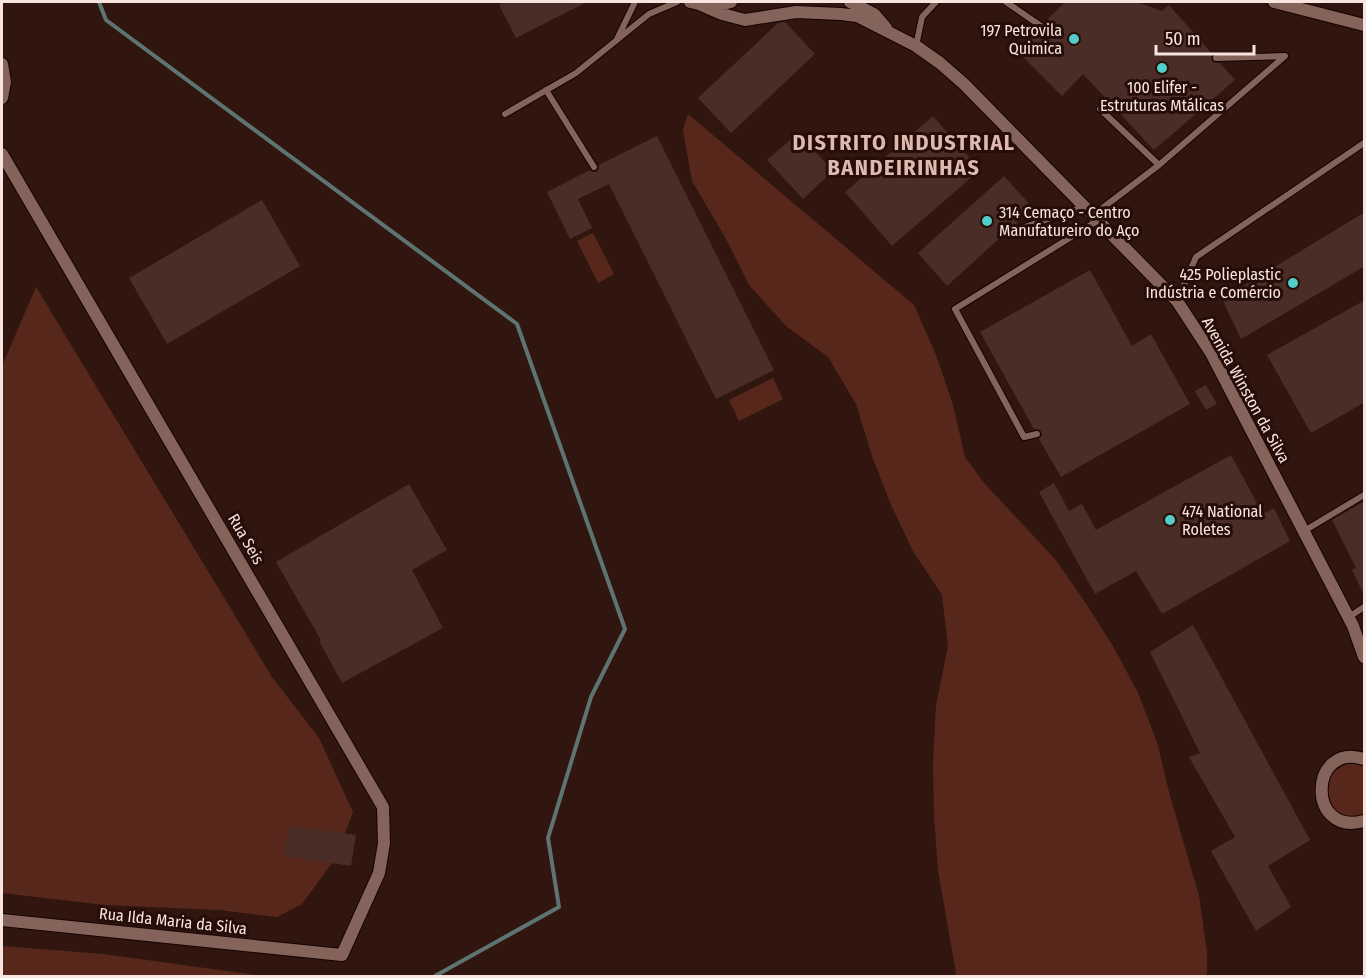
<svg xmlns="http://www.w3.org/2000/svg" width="1366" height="978" font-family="'Fira Sans Condensed',sans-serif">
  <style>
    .green { fill: #58271c }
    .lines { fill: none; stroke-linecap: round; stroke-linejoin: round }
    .stream { stroke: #5d7472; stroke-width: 4 }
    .building { fill: #492d26 }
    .service-casing { stroke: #170201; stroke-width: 8 }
    .minor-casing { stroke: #170201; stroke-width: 14 }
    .service { stroke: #84635b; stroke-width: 6 }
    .minor { stroke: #84635b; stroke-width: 12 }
    .poi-dot { fill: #53cdca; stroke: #270d07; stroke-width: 2 }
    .labels { text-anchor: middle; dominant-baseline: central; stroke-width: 6; stroke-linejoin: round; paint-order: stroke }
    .poi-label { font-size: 16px; fill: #f8e5e0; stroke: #270d07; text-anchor: end }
    .street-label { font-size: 16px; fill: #f8e5e0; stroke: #270d07 }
    .district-label { font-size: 22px; font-weight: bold; letter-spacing: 1.5px; fill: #deb9b0; stroke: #270d07 }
  </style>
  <rect width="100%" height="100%" fill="#311610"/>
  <!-- green -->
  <path class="green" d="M688,114L914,305L936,355L953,405L965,457L984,483L1055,559L1085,602L1113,646L1138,693L1157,742L1169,792L1199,896L1207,952V976H955L956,973L938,870L934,816L933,765L936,705L948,646L942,595L913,551L891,505L872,456L856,404L828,357L786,326L749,285L725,237L692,181L683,130Z
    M593,233L614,274L598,283L577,241Z
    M36,287L272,677L319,738L353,812L335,859L302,904L277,917L219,910L105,905L2,893V366Z
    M773,378L783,399L739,421L729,400Z
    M1351,763L1360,764L1364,766V814C1330,829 1309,774 1351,763Z
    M2,946L103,954L263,976H2Z"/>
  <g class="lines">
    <!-- stream -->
    <path class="stream" d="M99,2L106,20L517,324L625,629L591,697L548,838L559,907L435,976"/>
  </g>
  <!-- building -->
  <path class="building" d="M505,2H587L516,38L499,5Z
    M1065,2H1137L1162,11L1169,5L1212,54L1211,58L1212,61L1216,63H1220L1235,80L1154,150L1083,74L1062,96L1017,51L1037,30L1041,31L1045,29L1046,26L1045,22Z
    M785,22L815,54L731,133L698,98L778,23Z
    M933,116L980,170L892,246L845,192Z
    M798,133L833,171L803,199L767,160Z
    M657,136L774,370L716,399L609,184L578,199L592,228L570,239L547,192L590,170L592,172H596L599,169V165Z
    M1004,176L1033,208L1015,225L1001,230L1000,234L1001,237L947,286L918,253Z
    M262,200L300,266L167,344L129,278Z
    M1365,212V266L1241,339L1222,299Z
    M1090,270L1132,346L1151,334L1190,404L1061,477L1039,439L1042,435L1041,431L1038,429H1034L980,332Z
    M1365,300V402L1311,433L1267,355Z
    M1206,385L1217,404L1206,410L1195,391Z
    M1231,455L1263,514L1274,508L1290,541L1162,614L1136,571L1095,594L1039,492L1054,483L1069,511L1082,504L1096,530Z
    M409,484L447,550L412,570L443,628L342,683L319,641L321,640L276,562Z
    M1365,501V597L1352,570L1356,568L1332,520Z
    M1193,625L1310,840L1268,866L1291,907L1256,931L1211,851L1235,837L1189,757L1200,753L1150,652Z
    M289,826L356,835L351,866L284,856Z"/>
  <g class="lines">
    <defs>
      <path id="service" d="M1006,2L1041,26
        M617,39L635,2
        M916,46L922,17L936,2
        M546,90L594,167
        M1100,109L1159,165
        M505,114L576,73L649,14L677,2
        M1092,216L1159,165L1285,56L1216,58
        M1005,234L1083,207
        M1177,301L1196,257L1364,143
        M1037,434L1024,437L955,309L1097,221
        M1304,531L1364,495
        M1349,617L1364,607"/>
      <path id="minor" d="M690,2L699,4L727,3L731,2
        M850,2L874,14L886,28
        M1274,2L1364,25
        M699,4L722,14L745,20L796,12L841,14L857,16L916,46L940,63L964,84L1177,301L1211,353L1353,626L1364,657
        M2,64L5,82L2,98
        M2,154L383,807L384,843L379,873L342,955L2,920
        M1364,759C1309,741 1306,837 1364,821"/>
    </defs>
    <!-- service casing -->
    <use href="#service" class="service-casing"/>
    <!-- minor casing -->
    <use href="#minor" class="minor-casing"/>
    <!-- service -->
    <use href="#service" class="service"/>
    <!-- minor -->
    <use href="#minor" class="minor"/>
  </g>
  <!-- markers -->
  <g class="poi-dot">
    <circle cx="1074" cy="39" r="6"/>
    <circle cx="1162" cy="68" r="6"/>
    <circle cx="987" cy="221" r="6"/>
    <circle cx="1293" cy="283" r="6"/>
    <circle cx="1170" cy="520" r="6"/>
  </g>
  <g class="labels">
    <!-- poi labels -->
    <g class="poi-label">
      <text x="1062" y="30">197 Petrovila<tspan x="1062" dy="18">Quimica</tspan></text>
      <text x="1162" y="87" text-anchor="middle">100 Elifer -<tspan x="1162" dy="18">Estruturas Mtálicas</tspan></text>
      <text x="999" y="212" text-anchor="start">314 Cemaço - Centro<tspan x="999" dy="18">Manufatureiro do Aço</tspan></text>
      <text x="1281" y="274">425 Polieplastic<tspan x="1281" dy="18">Indústria e Comércio</tspan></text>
      <text x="1182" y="511" text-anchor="start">474 National<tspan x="1182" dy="18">Roletes</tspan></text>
    </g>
    <!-- street labels -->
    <g class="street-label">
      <text transform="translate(1246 390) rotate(61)">Avenida Winston da Silva</text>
      <text transform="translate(246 539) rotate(60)">Rua Seis</text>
      <text transform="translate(173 921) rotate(6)">Rua Ilda Maria da Silva</text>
    </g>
    <!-- district labels -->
    <g class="district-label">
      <text x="904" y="142">DISTRITO INDUSTRIAL<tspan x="904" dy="25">BANDEIRINHAS</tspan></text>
    </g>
  </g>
  <!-- border -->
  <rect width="1366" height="978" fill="none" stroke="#f8e5e0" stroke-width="6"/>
  <!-- scale -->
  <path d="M1156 45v9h98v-9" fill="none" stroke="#f8e5e0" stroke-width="3"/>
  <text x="1165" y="45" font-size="18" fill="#f8e5e0" stroke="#270d07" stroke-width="4.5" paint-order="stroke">50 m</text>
</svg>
